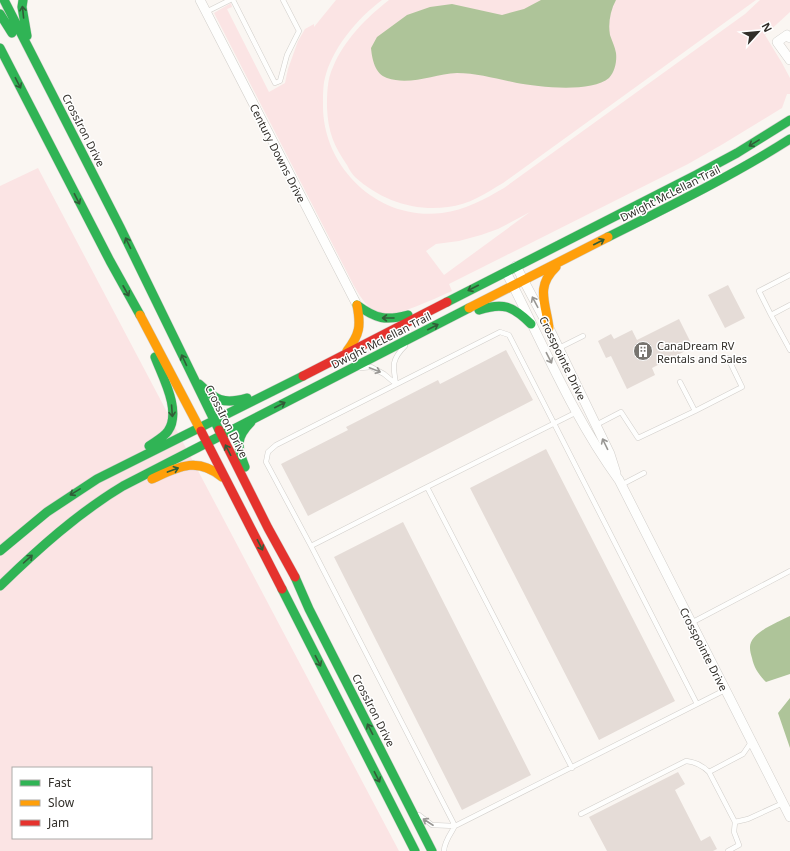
<svg xmlns="http://www.w3.org/2000/svg" width="790" height="851" font-family="'Noto Sans',sans-serif">
  <style>
    .green { fill: #fbe4e4; fill-rule: evenodd }
    .water { fill: #aec499 }
    .building { fill: #e5dcd7 }
    .lines { fill: none; stroke-linecap: round; stroke-linejoin: round }
    .lane-casing { stroke: #d1ceca; stroke-width: 5.5 }
    .street-casing { stroke: #d1ceca; stroke-width: 10 }
    .fast-casing { stroke: #d1ceca; stroke-width: 10 }
    .slow-casing { stroke: #d1ceca; stroke-width: 10 }
    .jam-casing { stroke: #d1ceca; stroke-width: 10 }
    .lane { stroke: #fefefd; stroke-width: 4.5 }
    .street { stroke: #fefefd; stroke-width: 9 }
    .fast { stroke: #30b455; stroke-width: 9 }
    .slow { stroke: #ff9f0a; stroke-width: 9 }
    .jam { stroke: #e5322d; stroke-width: 9 }
    .oneway { stroke: #315d38 }
    .oneway2 { stroke: #989693 }
    .labels { text-anchor: middle; dominant-baseline: central; stroke-width: 3; stroke-linejoin: round; paint-order: stroke }
    .street-label { font-size: 11px; fill: #312e29; stroke: #fff }
    .poi-label { font-size: 11px; fill: #312e29; stroke: #fff; text-anchor: start }
  </style>
  <rect width="100%" height="100%" fill="#faf6f2"/>
  <!-- green -->
  <path class="green" d="M336,0H382C358,18 335,45 326,74C323,83 323,94 323,104C322,167 378,221 442,213C465,210 485,199 504,188L745,14L760,0H790V12L765,35L782,63L790,78V94H787L782,108L723,144L688,164L449,284L452,291C438,297 395,318 382,314C368,310 361,298 354,286L214,13L231,3L232,7L227,9L269,92L285,83L288,69L298,41L305,29L314,24V27ZM530,212L444,275L426,251L436,244L459,241L481,235L498,229Z
    M389,0H756L503,183C486,193 469,205 448,207C415,212 380,200 355,177C352,174 349,169 347,165C334,146 328,132 327,108C327,95 327,79 333,67C344,40 367,17 389,0Z
    M38,168L399,851H0V186ZM13,768H151V838H13Z"/>
  <!-- water -->
  <path class="water" d="M541,0H616C610,11 608,24 610,35C612,41 615,47 616,53C617,61 615,72 609,78C592,93 538,87 517,83C497,79 477,73 457,73C434,74 410,86 387,78C375,74 372,59 371,48L377,37L407,15L430,7L452,4L502,15L524,9Z
    M790,616V674L766,682C759,675 754,668 752,658C751,655 750,651 750,648C749,633 778,622 790,616Z
    M790,698V748L778,713Z"/>
  <!-- building -->
  <path class="building" d="M728,285L745,318L725,328L708,295Z
    M679,319L693,347L652,368L655,375L627,389L611,356L606,358L598,341L611,334L614,339L632,330L637,340Z
    M506,350L533,400L308,516L281,464L348,430L346,427L438,380L440,384Z
    M546,449L675,701L599,740L470,488Z
    M403,522L531,775L462,810L334,557Z
    M678,772L685,784L675,790L701,841L710,836L717,849L713,851H607L589,817Z"/>
  <g class="lines">
    <defs>
      <path id="lane" d="M233,0L275,83L280,81L287,55L299,31L283,0
        M206,12L230,0
        M790,275L759,291L771,315L790,305
        M771,315L790,350
        M559,348L583,336
        M361,368L371,367L384,374L396,384
        M396,384C393,366 391,360 405,346
        M695,411L742,387L728,358
        M596,425L621,412L638,438L695,411L680,382
        M621,485L644,473
        M427,487L311,546L266,462L268,452L276,445L500,332L509,335L697,704
        M311,546L455,826
        M691,623L790,571
        M752,741L743,754L709,772L735,822L748,819L783,803
        M572,768L427,487L577,412
        M581,814L686,761C696,762 702,765 709,772
        M419,815L432,825L455,826L725,690
        M444,851C444,842 451,833 455,826
        M728,851L739,845L734,832L735,822"/>
      <path id="street" d="M200,0L357,305
        M790,38L787,35L777,42L790,60
        M516,266L549,328L610,454L616,473
        M506,272C542,341 572,416 619,480L790,817"/>
      <path id="fast" d="M4,0L120,227L219,430
        M23,0L22,7L27,36
        M0,14L12,33
        M0,48L110,261L140,315
        M608,237C670,206 732,176 790,139
        M447,302L696,175L737,153L790,120
        M357,305C376,319 386,321 408,315
        M479,310C503,302 513,306 531,324
        M199,384C216,400 223,405 247,398
        M149,446C156,441 164,437 168,431C182,411 162,376 155,357
        M245,467C237,447 235,438 251,422
        M0,551L47,512L97,479L303,376
        M295,577L309,609L432,851
        M0,586C38,549 78,513 123,486L469,308
        M282,589L415,851"/>
      <path id="slow" d="M469,308L608,237
        M140,315L201,431
        M549,328C546,303 535,287 556,267
        M347,351C360,334 361,326 357,305
        M152,479C178,467 197,456 222,477"/>
      <path id="jam" d="M303,376L447,302
        M219,430L268,528L295,577
        M201,431L282,589"/>
    </defs>
    <!-- lane casing -->
    <use href="#lane" class="lane-casing"/>
    <!-- street casing -->
    <use href="#street" class="street-casing"/>
    <!-- fast casing -->
    <use href="#fast" class="fast-casing"/>
    <!-- slow casing -->
    <use href="#slow" class="slow-casing"/>
    <!-- jam casing -->
    <use href="#jam" class="jam-casing"/>
    <!-- lane -->
    <use href="#lane" class="lane"/>
    <!-- street -->
    <use href="#street" class="street"/>
    <!-- fast -->
    <use href="#fast" class="fast"/>
    <!-- slow -->
    <use href="#slow" class="slow"/>
    <!-- jam -->
    <use href="#jam" class="jam"/>
  </g>
  <!-- one-way arrows -->
  <defs><path id="oneway-shaft" d="M-6 0H5M1.5-3L5.5 0L1.5 3" fill="none" stroke-width="1.6" stroke-linecap="round" stroke-linejoin="round"/></defs>
  <g class="oneway">
    <use href="#oneway-shaft" transform="translate(23 12) rotate(-96)"/>
    <use href="#oneway-shaft" transform="translate(18 83) rotate(63)"/>
    <use href="#oneway-shaft" transform="translate(754 143) rotate(149)"/>
    <use href="#oneway-shaft" transform="translate(77 199) rotate(63)"/>
    <use href="#oneway-shaft" transform="translate(599 242) rotate(-27)"/>
    <use href="#oneway-shaft" transform="translate(128 243) rotate(-116)"/>
    <use href="#oneway-shaft" transform="translate(473 288) rotate(153)"/>
    <use href="#oneway-shaft" transform="translate(126 291) rotate(61)"/>
    <use href="#oneway-shaft" transform="translate(388 318) rotate(-180)"/>
    <use href="#oneway-shaft" transform="translate(433 327) rotate(-27)"/>
    <use href="#oneway-shaft" transform="translate(184 360) rotate(-115)"/>
    <use href="#oneway-shaft" transform="translate(280 405) rotate(-27)"/>
    <use href="#oneway-shaft" transform="translate(172 411) rotate(86)"/>
    <use href="#oneway-shaft" transform="translate(228 450) rotate(-117)"/>
    <use href="#oneway-shaft" transform="translate(173 470) rotate(-20)"/>
    <use href="#oneway-shaft" transform="translate(75 492) rotate(149)"/>
    <use href="#oneway-shaft" transform="translate(260 545) rotate(63)"/>
    <use href="#oneway-shaft" transform="translate(28 559) rotate(-42)"/>
    <use href="#oneway-shaft" transform="translate(318 661) rotate(63)"/>
    <use href="#oneway-shaft" transform="translate(370 729) rotate(-117)"/>
    <use href="#oneway-shaft" transform="translate(377 777) rotate(63)"/>
  </g>
  <g class="oneway2">
    <use href="#oneway-shaft" transform="translate(535 302) rotate(-118)"/>
    <use href="#oneway-shaft" transform="translate(549 358) rotate(63)"/>
    <use href="#oneway-shaft" transform="translate(375 370) rotate(21)"/>
    <use href="#oneway-shaft" transform="translate(605 444) rotate(-116)"/>
    <use href="#oneway-shaft" transform="translate(428 822) rotate(-147)"/>
  </g>
  <!-- icons -->
  <defs>
    <symbol id="building-disc" viewBox="-11 -11 22 22"><circle r="9.5" fill="#77746f" stroke="#fff"/><path d="M-4-6H4V6H1V3H-1V6H-4ZM-2.5-4.3h1.7v1.8h-1.7ZM.8-4.3h1.7v1.8H.8ZM-2.5-1h1.7V.8h-1.7ZM.8-1h1.7V.8H.8Z" fill="#fff"/></symbol>
  </defs>
  <g fill-rule="evenodd">
    <use href="#building-disc" x="632" y="340" width="22" height="22"/>
  </g>
  <g class="labels">
    <!-- street labels -->
    <g class="street-label">
      <text transform="translate(84 130) rotate(63)">CrossIron Drive</text>
      <text transform="translate(278 153) rotate(63)">Century Downs Drive</text>
      <text transform="translate(670 193) rotate(-27)">Dwight McLellan Trail</text>
      <text transform="translate(381 340) rotate(-27)">Dwight McLellan Trail</text>
      <text transform="translate(563 358) rotate(64)">Crosspointe Drive</text>
      <text transform="translate(227 421) rotate(63)">CrossIron Drive</text>
      <text transform="translate(704 649) rotate(63)">Crosspointe Drive</text>
      <text transform="translate(374 710) rotate(63)">CrossIron Drive</text>
    </g>
    <!-- poi labels -->
    <g class="poi-label">
      <text x="657" y="345">CanaDream RV<tspan x="657" dy="13">Rentals and Sales</tspan></text>
    </g>
  </g>
  <!-- legend -->
  <rect x="12" y="767" width="140" height="72" fill="#ffffff" stroke="#adaba9"/>
  <rect x="20" y="780" width="20" height="6" fill="#30b455" stroke="#adaba9"/>
  <text x="48" y="787" font-size="12" fill="#312e29">Fast</text>
  <rect x="20" y="800" width="20" height="6" fill="#ff9f0a" stroke="#adaba9"/>
  <text x="48" y="807" font-size="12" fill="#312e29">Slow</text>
  <rect x="20" y="820" width="20" height="6" fill="#e5322d" stroke="#adaba9"/>
  <text x="48" y="827" font-size="12" fill="#312e29">Jam</text>
  <!-- north arrow -->
  <g transform="translate(758 32) rotate(63)" stroke="#ffffff" stroke-width="3" paint-order="stroke">
  <path d="M0-3L7 15L0 10L-7 15Z" fill="#312e29"/>
  <text y="-6" font-size="11" font-weight="bold" text-anchor="middle" fill="#312e29">N</text>
  </g>
</svg>
